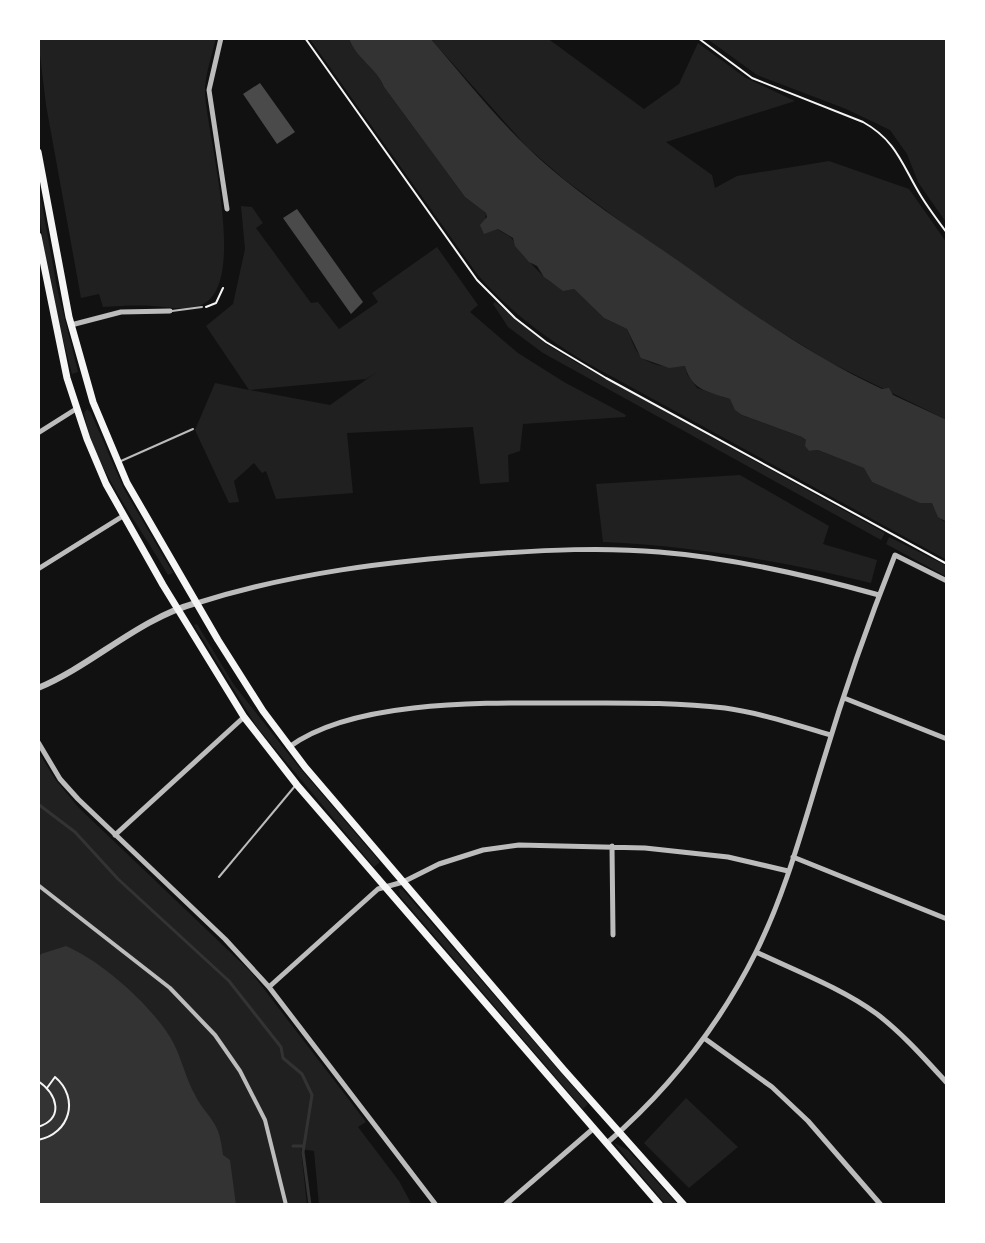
<svg xmlns="http://www.w3.org/2000/svg" width="985" height="1243" font-family="Roboto,sans-serif">
  <style>
    .green { fill: #202020; fill-rule: evenodd }
    .water { fill: #333 }
    .lines { fill: none; stroke-linecap: round; stroke-linejoin: round }
    .stream { stroke: #333; stroke-width: 3 }
    .building { fill: #4a4a4a }
    .path { stroke: #f5f5f5; stroke-width: 2 }
    .service { stroke: #bcbcbc; stroke-width: 2 }
    .pedestrian { stroke: #bcbcbc; stroke-width: 4 }
    .minor { stroke: #bcbcbc; stroke-width: 5 }
    .tertiary { stroke: #bcbcbc; stroke-width: 6 }
    .secondary { stroke: #f5f5f5; stroke-width: 7 }
  </style>
  <rect width="100%" height="100%" fill="#111"/>
  <!-- green -->
  <path class="green" d="M38,38H216C212,55 205,74 205,92C206,132 250,286 201,305C186,311 167,307 152,306C136,305 119,306 103,307L99,294L81,298L46,105Z
    M309,38H349C355,58 377,68 384,87L465,197L486,213L484,233L498,229C503,234 510,235 513,240C524,256 544,281 561,288C565,290 569,289 574,289L604,318L627,329C631,337 634,349 639,354C649,367 671,368 685,366L687,374L697,388L730,399L742,415L802,437L806,440L809,451L818,450L865,468L872,482C893,490 910,500 932,503L943,521L947,522V560L587,363C545,338 509,311 477,274Z
    M430,38H547L644,109L679,84L698,43L746,78L795,101L666,142L712,175L715,188L737,176L829,161L909,189L947,243V420L829,362L757,317L643,238L565,180L527,147Z
    M706,38H947V224L918,182L907,154L890,130L846,109L757,75Z
    M38,182L57,288L78,372L72,374C57,315 38,242 38,182Z
    M241,206L252,207L263,223L256,228L311,303L318,302L339,329L378,302L372,293L437,247L478,305L470,312L518,353L564,382L626,415L625,417L523,424L520,451L508,455L509,482L480,484L473,427L347,433L353,493L276,499L266,471L262,473L254,463L234,481L239,502L229,503L195,430L215,383L249,390L206,326L233,304L245,249ZM377,372L330,405L250,390L366,379Z
    M495,302L546,344L577,363L885,533L881,540L543,353L508,327L493,304Z
    M87,409L91,413L124,489L173,573L168,575C141,528 93,466 84,413Z
    M740,475L829,526L823,544L877,560L871,583C782,561 694,546 603,542L596,484Z
    M889,537L947,566V577L886,544Z
    M197,624L234,685L298,766L380,862L374,867L257,727L194,625Z
    M38,751L55,779L78,807L251,972L366,1122L358,1127L399,1181L412,1205H319L314,1151L301,1149L307,1205H38Z
    M399,889L403,890L588,1104L583,1109L400,896Z
    M686,1098L738,1147L689,1188L644,1143Z
    M614,1143L628,1150L678,1205H666Z"/>
  <!-- water -->
  <path class="water" d="M349,38H430C462,75 492,113 527,147C574,193 633,229 687,267C749,312 813,357 882,389L889,388L893,395L947,420V522L938,517L932,503H920L872,482L864,468L818,450L809,451L805,446L806,440L802,437L742,415L735,410L730,399C709,392 691,390 685,366L669,368L641,358L627,329L604,318L574,289L563,291L544,277L537,266L529,262L515,246L513,238L498,229L484,234L480,225L487,217L486,213L465,197L384,87C377,68 355,58 349,38Z
    M66,946C102,961 156,1009 174,1044C182,1060 186,1079 195,1095C201,1108 213,1118 218,1131C221,1139 222,1148 223,1155L230,1160L236,1205H38V959L41,954Z"/>
  <g class="lines">
    <!-- stream -->
    <path class="stream" d="M38,804L75,832L118,879L229,981L281,1047L283,1058L302,1074L312,1095L303,1152L310,1205
      M293,1146H303"/>
  </g>
  <!-- building -->
  <path class="building" d="M260,83L295,132L277,144L243,94Z
    M297,209L363,302L351,314L283,218Z"/>
  <g class="lines">
    <!-- path -->
    <path class="path" d="M305,38L477,280L515,318L546,342L606,378L947,564
      M698,38L752,78L863,122C897,141 902,165 921,196C929,209 938,221 947,233
      M206,307L216,303L223,288
      M38,1081C57,1094 65,1118 38,1127
      M38,1140C70,1134 80,1098 55,1077L47,1088"/>
    <!-- service -->
    <path class="service" d="M172,311L202,307
      M121,461L193,429
      M219,877L295,786"/>
    <!-- pedestrian -->
    <path class="pedestrian" d="M38,885L170,988L215,1035L240,1071L265,1120L286,1205"/>
    <!-- minor -->
    <path class="minor" d="M221,38L209,90L227,209
      M71,325L121,312L170,311
      M38,433L76,409
      M38,569L123,516
      M197,603C292,573 390,561 489,554C546,550 603,547 659,552C734,558 807,575 879,595
      M844,698L947,739
      M38,742L60,779L78,799L225,939L269,987L436,1205
      M289,747C355,698 494,703 574,703C624,703 675,702 725,708C761,713 796,725 831,735
      M115,835L244,717
      M612,846L613,935
      M793,857L947,919
      M756,952C796,971 841,988 877,1014C903,1034 925,1059 947,1083
      M269,987L378,889L403,882L439,864L483,850L519,845L645,848L728,857L788,871
      M704,1038L772,1087L808,1121L881,1205
      M607,1143C668,1090 720,1024 756,952C786,892 803,826 823,762C844,692 868,623 895,555L947,581
      M505,1205L594,1128"/>
    <!-- tertiary -->
    <path class="tertiary" d="M38,688C93,665 138,619 196,603"/>
    <!-- secondary -->
    <path class="secondary" d="M38,152L69,317L93,402L127,483L218,640L263,711L305,767L563,1069L684,1205
      M38,236L67,378L87,439L106,484L163,585L244,717L297,785L660,1205"/>
  </g>
  <!-- border -->
  <rect width="985" height="1243" fill="none" stroke="#ffffff" stroke-width="80"/>
</svg>
